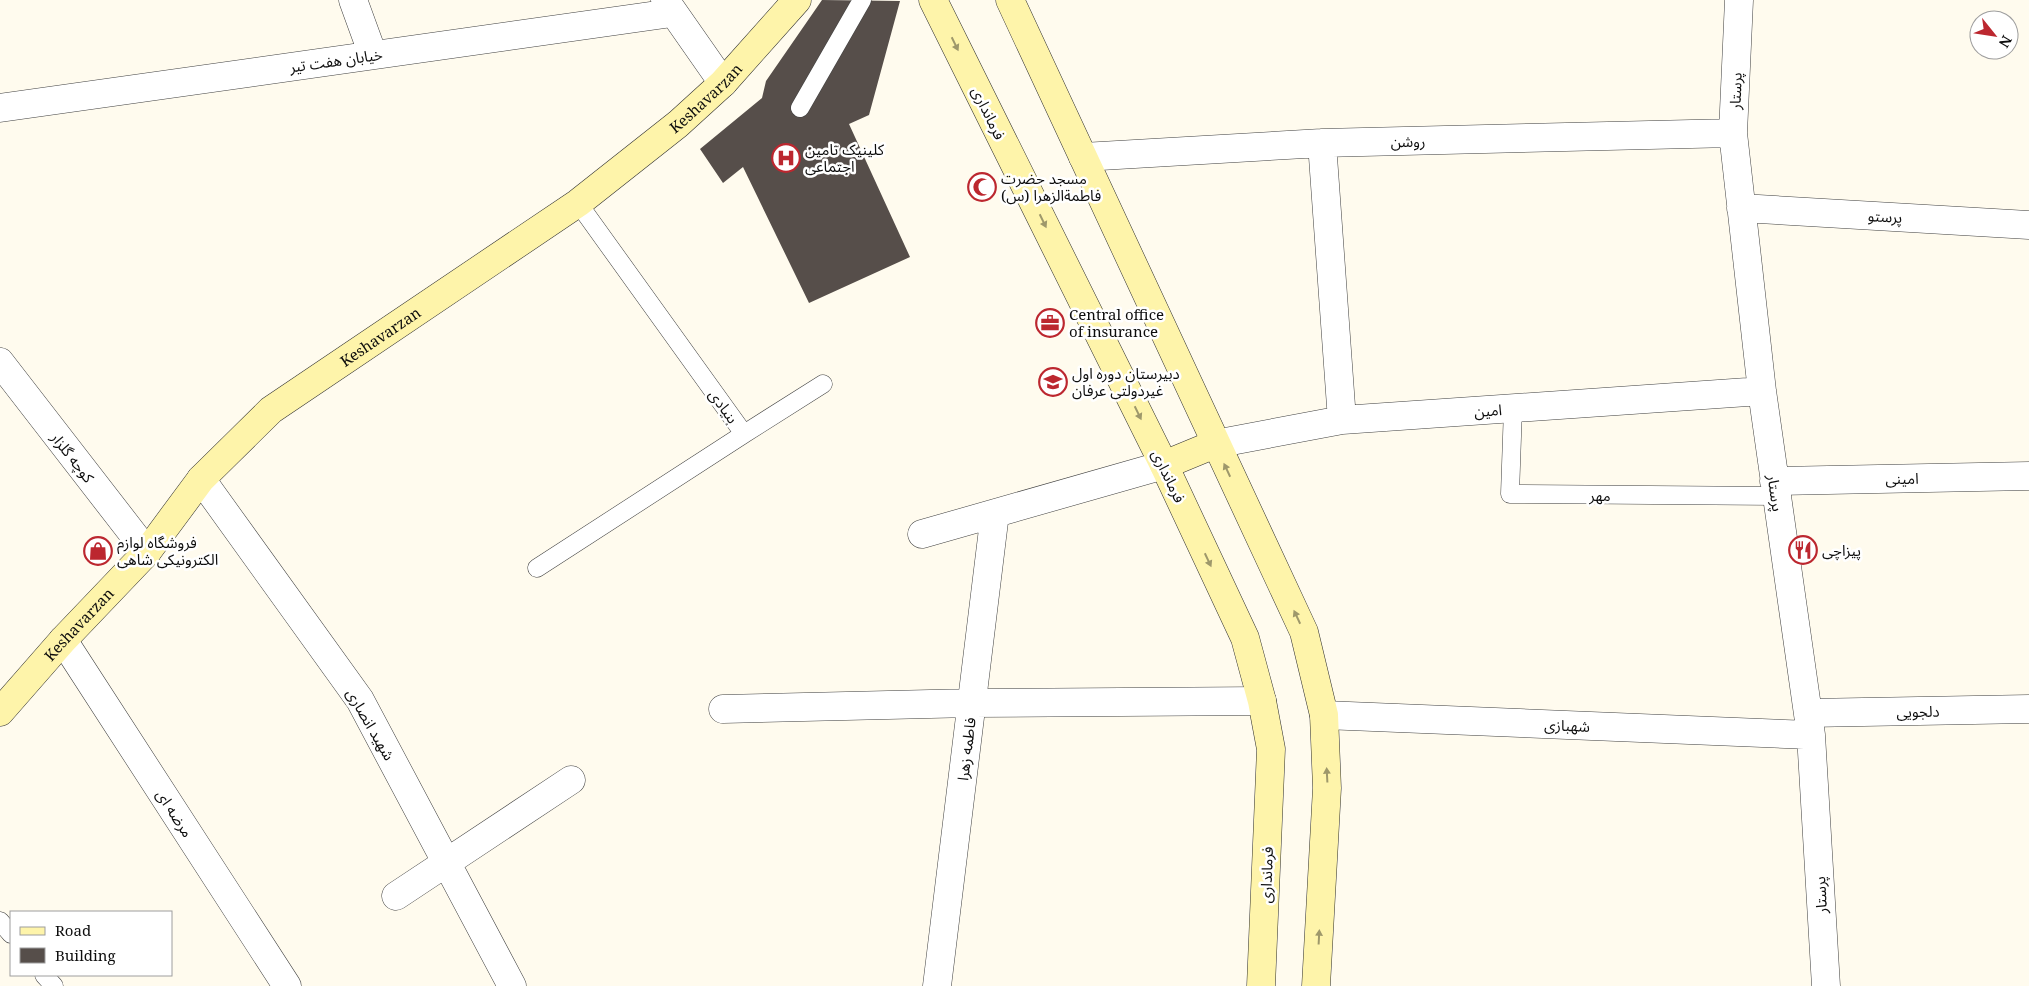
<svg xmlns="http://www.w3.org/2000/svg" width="2029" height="986" font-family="'Noto Serif','Noto Sans Arabic',serif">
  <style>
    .building { fill: #564e4a }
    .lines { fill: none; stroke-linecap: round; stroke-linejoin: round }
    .lane-casing { stroke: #404040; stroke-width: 19 }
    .street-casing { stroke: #404040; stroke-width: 29 }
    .secondary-casing { stroke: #2f2f2f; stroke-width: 29 }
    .lane { stroke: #fff; stroke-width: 18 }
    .street { stroke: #fff; stroke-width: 28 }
    .secondary { stroke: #fef4aa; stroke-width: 28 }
    .oneway { fill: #9e986b }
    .labels { text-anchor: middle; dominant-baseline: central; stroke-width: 5; stroke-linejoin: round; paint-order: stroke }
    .street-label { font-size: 15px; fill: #0d0d0d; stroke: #fff }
    .poi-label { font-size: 15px; fill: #0d0d0d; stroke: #fff; text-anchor: start }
  </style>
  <rect width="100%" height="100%" fill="#fffbee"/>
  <!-- building -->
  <path class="building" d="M822,0L900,1L869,115L849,124L910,257L809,303L743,167L723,183L700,149L762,98L766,81Z"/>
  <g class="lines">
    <defs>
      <path id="lane" d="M800,108L862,0
        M1513,408L1510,494L1777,496
        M744,434L823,384
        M537,568L744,434L578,203
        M0,921L11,934
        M44,975L54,986"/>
      <path id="street" d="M353,0L373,55
        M665,0L723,83
        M1739,0L1733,133L1762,391L1811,735L1826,986
        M0,108L672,13
        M1322,143L1342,420
        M1083,157L1322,143L1733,133
        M1741,208L2029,225
        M0,362L147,552
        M1215,444L1342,420L1762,391
        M201,479L360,700L512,986
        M1774,481L2029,476
        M922,534L1164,465
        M63,640L287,986
        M723,709L972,703L1262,701
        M1808,713L2029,709
        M1324,715L1811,735
        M396,896L571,780
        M937,986L995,513"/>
      <g id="secondary">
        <path d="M933,0L1164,465L1245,638L1262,701L1271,749L1261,986"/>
        <path d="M1010,0L1304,632L1324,715L1327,788L1316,986"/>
        <path d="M1164,465L1215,444"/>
        <path id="s1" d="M0,712L63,640L147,552L201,479L271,410L578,203L678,124L723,83L797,0"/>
      </g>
    </defs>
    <!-- lane casing -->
    <use href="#lane" class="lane-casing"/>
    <!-- street casing -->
    <use href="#street" class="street-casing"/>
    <!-- secondary casing -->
    <use href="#secondary" class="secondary-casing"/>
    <!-- lane -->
    <use href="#lane" class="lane"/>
    <!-- street -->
    <use href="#street" class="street"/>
    <!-- secondary -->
    <use href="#secondary" class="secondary"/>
  </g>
  <!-- one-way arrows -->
  <defs><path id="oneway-solid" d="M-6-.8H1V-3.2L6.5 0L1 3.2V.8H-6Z" transform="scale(1.25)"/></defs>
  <g class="oneway">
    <use href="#oneway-solid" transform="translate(955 44) rotate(64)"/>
    <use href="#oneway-solid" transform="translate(1043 221) rotate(64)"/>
    <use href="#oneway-solid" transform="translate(1138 413) rotate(64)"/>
    <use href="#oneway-solid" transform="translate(1227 470) rotate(-115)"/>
    <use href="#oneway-solid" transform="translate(1208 560) rotate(65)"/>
    <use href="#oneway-solid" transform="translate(1297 617) rotate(-115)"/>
    <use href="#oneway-solid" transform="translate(1327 775) rotate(-93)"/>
    <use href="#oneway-solid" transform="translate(1319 937) rotate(-87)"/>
  </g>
  <!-- icons -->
  <defs>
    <symbol id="hospital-ring" viewBox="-11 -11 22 22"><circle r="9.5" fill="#fff" stroke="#bc272f" stroke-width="1.5"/><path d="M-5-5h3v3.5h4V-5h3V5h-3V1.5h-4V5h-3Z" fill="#bc272f"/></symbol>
    <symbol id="mosque-ring" viewBox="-11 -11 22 22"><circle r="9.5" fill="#fff" stroke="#bc272f" stroke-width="1.5"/><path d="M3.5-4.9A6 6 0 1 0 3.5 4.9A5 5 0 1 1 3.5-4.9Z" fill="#bc272f"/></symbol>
    <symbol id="office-ring" viewBox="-11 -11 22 22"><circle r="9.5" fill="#fff" stroke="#bc272f" stroke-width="1.5"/><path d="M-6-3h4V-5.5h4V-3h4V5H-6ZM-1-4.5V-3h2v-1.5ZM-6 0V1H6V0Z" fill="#bc272f"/></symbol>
    <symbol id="school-ring" viewBox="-11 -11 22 22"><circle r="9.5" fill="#fff" stroke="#bc272f" stroke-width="1.5"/><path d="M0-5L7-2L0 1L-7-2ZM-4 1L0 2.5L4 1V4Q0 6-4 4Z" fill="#bc272f"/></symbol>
    <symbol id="restaurant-ring" viewBox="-11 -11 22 22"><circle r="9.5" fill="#fff" stroke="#bc272f" stroke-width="1.5"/><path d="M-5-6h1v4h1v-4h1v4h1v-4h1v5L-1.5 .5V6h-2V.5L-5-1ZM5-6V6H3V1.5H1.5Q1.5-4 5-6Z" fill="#bc272f"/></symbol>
    <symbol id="shop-ring" viewBox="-11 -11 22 22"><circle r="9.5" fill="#fff" stroke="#bc272f" stroke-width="1.5"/><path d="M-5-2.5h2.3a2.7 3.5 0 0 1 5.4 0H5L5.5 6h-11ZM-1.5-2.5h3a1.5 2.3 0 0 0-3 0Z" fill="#bc272f"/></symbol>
  </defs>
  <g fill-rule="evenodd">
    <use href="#hospital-ring" x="770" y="142" width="32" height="32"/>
    <use href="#mosque-ring" x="966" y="171" width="32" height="32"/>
    <use href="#office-ring" x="1034" y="307" width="32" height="32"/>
    <use href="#school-ring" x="1037" y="366" width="32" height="32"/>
    <use href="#restaurant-ring" x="1787" y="534" width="32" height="32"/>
    <use href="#shop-ring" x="82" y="535" width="32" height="32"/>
  </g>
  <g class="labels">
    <!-- street labels -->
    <g class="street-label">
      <text transform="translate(336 60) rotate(-8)">خیابان هفت تیر</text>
      <text transform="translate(1735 91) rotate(-88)">پرستار</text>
      <text stroke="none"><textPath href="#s1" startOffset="942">Keshavarzan</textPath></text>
      <text transform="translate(989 113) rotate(64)">فرمانداری</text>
      <text transform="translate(1408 141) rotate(-1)">روشن</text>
      <text transform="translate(1885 216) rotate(3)">پرستو</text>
      <text stroke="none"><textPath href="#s1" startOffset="538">Keshavarzan</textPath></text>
      <text transform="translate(724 406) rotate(54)">بنیادی</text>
      <text transform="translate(1488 410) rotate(-4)">امین</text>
      <text transform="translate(73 457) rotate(52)">کوچه گلزار</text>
      <text transform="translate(1169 476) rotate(64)">فرمانداری</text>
      <text transform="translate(1902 478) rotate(-1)">امینی</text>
      <text transform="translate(1776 493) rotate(82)">پرستار</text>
      <text x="1600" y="495">مهر</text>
      <text stroke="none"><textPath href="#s1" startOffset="118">Keshavarzan</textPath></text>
      <text transform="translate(1918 711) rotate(-1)">دلجویی</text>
      <text transform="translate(371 724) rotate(60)">شهید انصاری</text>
      <text transform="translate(1567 725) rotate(2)">شهبازی</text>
      <text transform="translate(966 749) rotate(-83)">فاطمه زهرا</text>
      <text transform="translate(175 813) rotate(57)">مرضه ای</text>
      <text transform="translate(1266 875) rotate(-88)">فرمانداری</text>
      <text transform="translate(1820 895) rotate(-93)">پرستار</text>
    </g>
    <!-- poi labels -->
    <g class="poi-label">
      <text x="805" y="149">کلینیک تامین<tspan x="805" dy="17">اجتماعی</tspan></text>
      <text x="1001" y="178">مسجد حضرت<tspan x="1001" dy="17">فاطمةالزهرا (س)</tspan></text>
      <text x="1069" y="314">Central office<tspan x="1069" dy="17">of insurance</tspan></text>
      <text x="1072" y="373">دبیرستان دوره اول<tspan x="1072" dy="17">غیردولتی عرفان</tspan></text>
      <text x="117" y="542">فروشگاه لوازم<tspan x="117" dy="17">الکترونیکی شاهی</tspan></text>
      <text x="1822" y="550">پیزاچی</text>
    </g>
  </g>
  <!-- legend -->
  <rect x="10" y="911" width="162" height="65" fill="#ffffff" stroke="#9e9e9e"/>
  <rect x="20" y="927" width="25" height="8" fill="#fef4aa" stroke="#9e9e9e"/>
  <text x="55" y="936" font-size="15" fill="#0d0d0d">Road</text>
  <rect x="20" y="948" width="25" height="15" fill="#564e4a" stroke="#9e9e9e"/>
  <text x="55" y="961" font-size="15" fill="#0d0d0d">Building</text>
  <!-- north arrow -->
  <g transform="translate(1994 35) rotate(120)"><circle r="24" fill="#ffffff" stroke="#9e9e9e"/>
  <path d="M0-4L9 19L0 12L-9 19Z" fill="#bc272f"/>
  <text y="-8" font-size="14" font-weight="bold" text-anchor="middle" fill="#0d0d0d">N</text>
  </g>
</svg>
